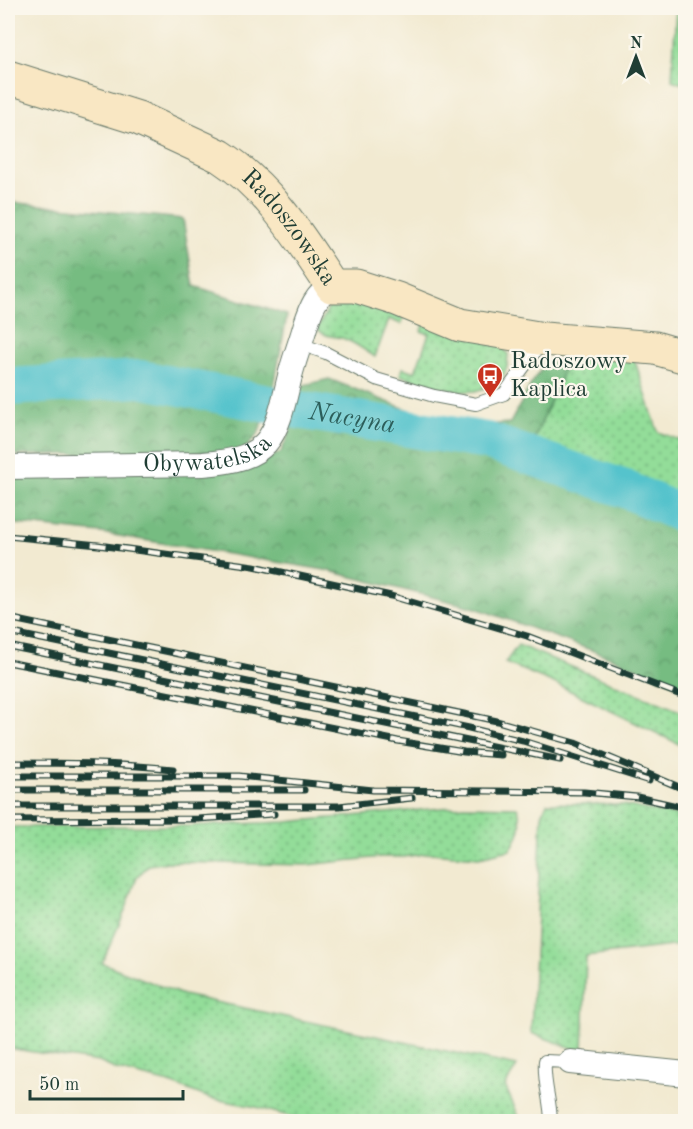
<svg xmlns="http://www.w3.org/2000/svg" width="693" height="1129" font-family="'Old Standard TT',serif">
  <style>
    .grass { fill: url(#grass-dots); stroke: #598d66; stroke-width: 1.5 }
    .forest { fill: url(#forest-crowns); stroke: #4a7c5a; stroke-width: 1.5 }
    .lines { fill: none; stroke-linecap: round; stroke-linejoin: round }
    .river { stroke: #55c3cc; stroke-width: 38 }
    .lane-casing { stroke: #697a6b; stroke-width: 14 }
    .street-casing { stroke: #697a6b; stroke-width: 26 }
    .secondary-casing { stroke: #697a6b; stroke-width: 35 }
    .lane { stroke: #fff; stroke-width: 12 }
    .street { stroke: #fff; stroke-width: 24 }
    .secondary { stroke: #f9e7c3; stroke-width: 33 }
    .rail-casing { stroke: #1f3d34; stroke-width: 7 }
    .rail { stroke: #fbf7ec; stroke-width: 4.5; stroke-dasharray: 14; stroke-linecap: butt }
    .labels { text-anchor: middle; dominant-baseline: central; stroke-width: 4.5; stroke-linejoin: round; paint-order: stroke }
    .street-label { font-size: 24px; fill: #1f3d34; stroke: #fbf7ec }
    .poi-label { font-size: 24px; fill: #1f3d34; stroke: #fbf7ec; text-anchor: start }
    .water-label { font-size: 26px; font-style: italic; fill: #2c5e5a; stroke: #fbf7ec }
  </style>
  <defs>
    <pattern id="grass-dots" width="8" height="8" patternUnits="userSpaceOnUse" patternTransform="scale(1.5)"><rect width="8" height="8" fill="#93dd99"/><path d="M2 2h.1M6 6h.1" fill="none" stroke="#77b47e" stroke-width="1.8" stroke-linecap="round"/></pattern>
    <pattern id="forest-crowns" width="20" height="18" patternUnits="userSpaceOnUse" patternTransform="scale(1.5)"><rect width="20" height="18" fill="#76bc81"/><path d="M2 6a3 3 0 1 1 6 0M12 15a3 3 0 1 1 6 0" fill="none" stroke="#609a6a"/></pattern>
  </defs>
  <rect width="100%" height="100%" fill="#fbf7ec"/>
  <filter id="ink" filterUnits="userSpaceOnUse"><feTurbulence type="fractalNoise" baseFrequency=".0167" numOctaves="2"/><feDisplacementMap in="SourceGraphic" scale="12" xChannelSelector="R" yChannelSelector="G"/><feConvolveMatrix kernelMatrix="1 2 1 2 8 2 1 2 1" color-interpolation-filters="sRGB"/></filter>
  <filter id="wash" filterUnits="userSpaceOnUse"><feTurbulence type="fractalNoise" baseFrequency=".008" numOctaves="4" result="noise"/><feDisplacementMap in="SourceGraphic" scale="24" xChannelSelector="R" yChannelSelector="G"/><feGaussianBlur stdDeviation="1.35" result="paint"/><feColorMatrix in="noise" values="0 0 0 0 0 0 0 0 0 0 0 0 0 0 0 0 0 1.4 0 .05"/><feComposite in="paint" operator="in"/></filter>
  <g filter="url(#wash)">
    <rect width="100%" height="100%" fill="#f2ead1"/>
    <!-- grass -->
    <path class="grass" d="M676,8H685V85L672,80Z
      M365,301L404,318L401,324L389,319L375,357C367,352 358,345 349,341C336,334 329,340 317,329L329,307L348,302Z
      M425,323L501,345L508,354L507,367L502,380C493,385 485,389 475,391C456,394 418,382 400,375L403,368L415,372L429,334L421,331Z
      M569,358H634L658,432L685,442V506L637,484L530,449Z
      M518,645L685,713V747L552,682L505,663Z
      M547,803L623,805L685,817L686,906L680,945L586,956L583,1052L531,1033L542,815Z
      M464,806L517,807C524,824 520,835 510,850L479,857L431,853L403,857H381L307,865L168,862L149,865L137,877L125,911L102,963L183,995L517,1066L505,1086L519,1117V1121H306L256,1107L209,1098L173,1084L117,1070L99,1062L8,1048V827L193,826L286,822Z"/>
    <!-- forest -->
    <path class="forest" d="M8,202L183,219L194,286L287,315L272,398L139,375L8,383Z
      M569,358L530,449L490,438L293,403L295,387L329,379L411,411L484,425L510,423L534,379L545,365Z
      M135,387L267,413L258,434L242,452L8,455V401Z
      M296,417L486,446L685,529V688L610,657L476,608L325,570L101,533L8,523V477L62,476L264,461L281,452Z"/>
    <g class="lines">
      <!-- river -->
      <path class="river" id="s1" d="M8,387L140,379L304,411L487,441L625,489L686,516"/>
    </g>
  </g>
  <g filter="url(#ink)">
    <g class="lines">
      <defs>
        <path id="lane" d="M300,344L326,353L376,379L434,396L476,404L504,394L542,342
          M551,1122C551,1101 543,1082 545,1061L570,1062"/>
        <g id="street">
          <path id="s2" d="M8,467L203,464C270,459 275,440 289,380C293,362 300,345 305,327C311,309 315,295 332,286"/>
          <path d="M570,1062L686,1074"/>
        </g>
        <g id="secondary">
          <path id="s3" d="M8,77L138,118L220,156C270,188 300,238 332,286H356L397,299L460,325L544,339L655,348L686,357"/>
        </g>
      </defs>
      <!-- lane casing -->
      <use href="#lane" class="lane-casing"/>
      <!-- street casing -->
      <use href="#street" class="street-casing"/>
      <!-- secondary casing -->
      <use href="#secondary" class="secondary-casing"/>
      <!-- lane -->
      <use href="#lane" class="lane"/>
      <!-- street -->
      <use href="#street" class="street"/>
      <!-- secondary -->
      <use href="#secondary" class="secondary"/>
      <defs>
        <path id="rail" d="M8,536L98,545L254,566L391,596L527,636L686,697
          M8,618L497,721L575,743L686,790
          M8,632L469,728L523,741L649,781
          M8,646L560,760
          M8,662L398,741L464,752L501,755
          M8,763C63,763 118,763 173,769
          M8,776H239L373,790L584,792L637,797L686,808
          M8,790H304
          M8,806H339L412,798
          M8,820L198,819L274,814"/>
      </defs>
      <!-- rail casing -->
      <use href="#rail" class="rail-casing"/>
      <!-- rail -->
      <use href="#rail" class="rail"/>
    </g>
  </g>
  <!-- icons -->
  <defs>
    <symbol id="bus-pin" viewBox="-11 -11 22 30"><path d="M0 17L-7.5 6A9.5 9.5 0 1 1 7.5 6Z" fill="#c8321e" stroke="#fbf7ec"/><path d="M-5-6H5V4H4V6H2V4H-2V6H-4V4H-5ZM-3.5-4V0h7V-4ZM-3.5 1.2v1.5H-2V1.2ZM2 1.2v1.5H3.5V1.2Z" fill="#fff"/></symbol>
  </defs>
  <g fill-rule="evenodd">
    <use href="#bus-pin" x="475" y="361" width="30" height="40"/>
  </g>
  <g class="labels">
    <!-- street labels -->
    <g class="street-label">
      <text stroke="none"><textPath href="#s3" startOffset="327">Radoszowska</textPath></text>
      <text stroke="none"><textPath href="#s2" startOffset="201">Obywatelska</textPath></text>
    </g>
    <!-- poi labels -->
    <g class="poi-label">
      <text x="510" y="362">Radoszowy<tspan x="510" dy="28">Kaplica</tspan></text>
    </g>
    <!-- water labels -->
    <g class="water-label">
      <text stroke="none"><textPath href="#s1" startOffset="348">Nacyna</textPath></text>
    </g>
  </g>
  <!-- margin -->
  <rect width="693" height="1129" fill="none" stroke="#fbf7ec" stroke-width="30"/>
  <!-- north arrow -->
  <g transform="translate(636 57)" stroke="#fbf7ec" stroke-width="4.5" paint-order="stroke">
  <path d="M0-4.5L10 22L0 15L-10 22Z" fill="#1f3d34"/>
  <text y="-9" font-size="16" font-weight="bold" text-anchor="middle" fill="#1f3d34">N</text>
  </g>
  <!-- scale -->
  <path d="M30 1090v9h153v-9" fill="none" stroke="#1f3d34" stroke-width="3"/>
  <text x="39" y="1090" font-size="18" fill="#1f3d34" stroke="#fbf7ec" stroke-width="4.5" paint-order="stroke">50 m</text>
</svg>
